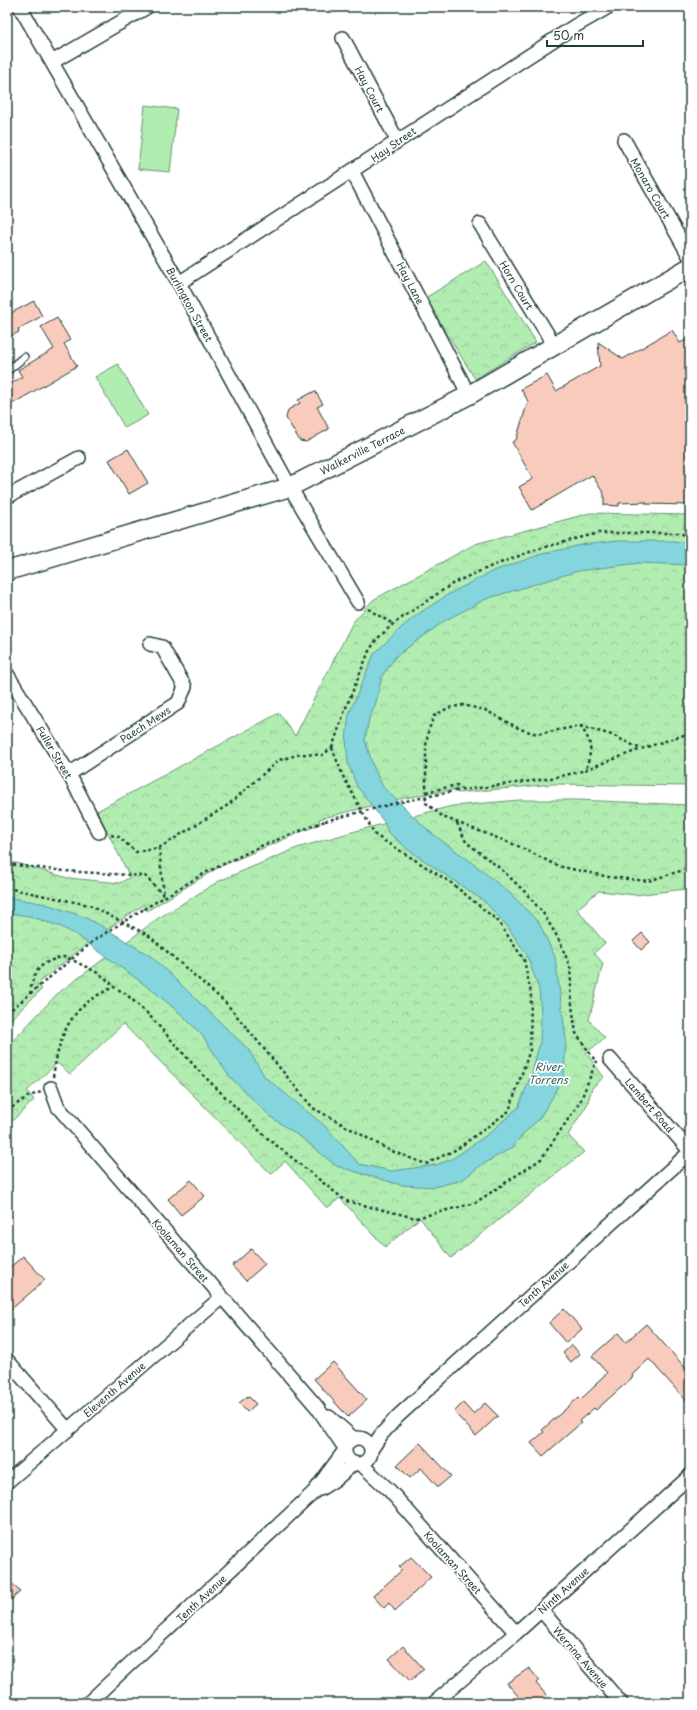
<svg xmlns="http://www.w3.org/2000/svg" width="697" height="1710" font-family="'Playpen Sans',sans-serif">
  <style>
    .green { fill: #b1ecb1; stroke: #689472 }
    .forest { fill: url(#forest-crowns); stroke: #689472 }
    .water { fill: #84d5de; stroke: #5c989a }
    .building { fill: #f9cbbc; stroke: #1f3d34 }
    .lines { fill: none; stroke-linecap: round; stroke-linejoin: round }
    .lane-casing { stroke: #1f3d34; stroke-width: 10 }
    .street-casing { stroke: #1f3d34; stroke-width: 16 }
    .secondary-casing { stroke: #1f3d34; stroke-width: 21 }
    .path { stroke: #1f3d34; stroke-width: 2.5; stroke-dasharray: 3 3; stroke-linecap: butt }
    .lane { stroke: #fff; stroke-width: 7 }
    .street { stroke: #fff; stroke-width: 13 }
    .secondary { stroke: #fff; stroke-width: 18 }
    .path-bridge { stroke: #1f3d34; stroke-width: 2.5; stroke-dasharray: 3 3; stroke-linecap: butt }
    .labels { text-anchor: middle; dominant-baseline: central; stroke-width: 3.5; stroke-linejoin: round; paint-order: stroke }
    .street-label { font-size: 10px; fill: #1f3d34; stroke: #fff }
    .water-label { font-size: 11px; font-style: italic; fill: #38635e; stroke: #fff }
  </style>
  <defs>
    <pattern id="forest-crowns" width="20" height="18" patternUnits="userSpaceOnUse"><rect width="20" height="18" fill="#b1ecb1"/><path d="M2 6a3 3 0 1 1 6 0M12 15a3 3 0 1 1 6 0" fill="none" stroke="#98cb99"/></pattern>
  </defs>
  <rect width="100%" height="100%" fill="#fff"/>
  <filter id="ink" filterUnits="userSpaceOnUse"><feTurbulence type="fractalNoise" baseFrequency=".025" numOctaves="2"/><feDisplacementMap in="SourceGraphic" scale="8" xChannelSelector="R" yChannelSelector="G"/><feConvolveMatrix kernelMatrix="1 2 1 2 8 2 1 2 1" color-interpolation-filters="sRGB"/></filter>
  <g filter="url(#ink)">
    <!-- green -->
    <path class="green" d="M145,105L177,109L170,172L138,169Z
      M118,364L148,415L125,428L95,377Z"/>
    <!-- forest -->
    <path class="forest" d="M486,261L536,342L475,379L425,298Z
      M590,513L690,515V786L553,784L457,793L456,789L399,799L319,819L320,824L219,867L147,911L144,905C106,928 72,956 37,984L42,989L7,1023V863H16L68,878L120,883L130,877L97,811L279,713L295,736L353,622L373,600L475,544Z
      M520,800H578L690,805V886L686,889L635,895L599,891L577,909L605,943L594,953L603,963L589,1020L605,1038L586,1053L604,1077L592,1088L587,1105L568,1135L584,1152L451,1258L420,1218L385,1247L340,1198L327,1208L285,1161L271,1174L123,1024L70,1074L57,1063L27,1091L34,1100L7,1126V1047L57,994L157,919L219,881L297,848L352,832L452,806Z"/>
    <!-- water -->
    <path class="water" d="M617,541H675L690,544V565L639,563L578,571L486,599L446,620L396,656L382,676L375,706L369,718L365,740L373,766L383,787L430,832L474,864L512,895L539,923L555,957L566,1039L564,1074L552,1098L539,1119L524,1133L513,1147L480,1166L462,1180L434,1187L401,1185L336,1166L302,1138L271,1117L229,1076L202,1035L182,1015L156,993L75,934L59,926L29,916L7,913V897L46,904L84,917L98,924L152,957L248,1049L265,1077L325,1126L359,1164L392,1171L436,1165L452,1159L487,1135L518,1108L532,1073L540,1042L541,1014L539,989L527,955L507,926L484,901L410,851L388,832L384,822L357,786L348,764L346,740L349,714L374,654L402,627L418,614L449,594L493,571L542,554L581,545Z"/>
    <!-- building -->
    <path class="building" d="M34,301L42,316L18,329L19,332L7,338V310L9,314Z
      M57,318L70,340L64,344L77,366L7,407V386L22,377L18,370L54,349L41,327Z
      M672,330L680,343L690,338V434L685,437L690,446V505L646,504V502L619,503V506L604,505V494L592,475L532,510L519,487L533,479L512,442L516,440L528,401L521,389L547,375L556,391L600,366L598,342L623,359Z
      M315,391L323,404L317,407L329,429L306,442L300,441L286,418L288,410L300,403L298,400Z
      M128,449L148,483L129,494L109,460Z
      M642,933L650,942L641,950L633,941Z
      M191,1180L205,1196L181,1215L168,1199Z
      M251,1249L265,1264L246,1281L232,1266Z
      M23,1256L45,1280L7,1313V1270Z
      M564,1309L582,1329L566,1343L549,1323Z
      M646,1324L690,1373V1405L649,1359L632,1375L633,1377L596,1410L594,1408L579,1421L581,1423L543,1456L531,1443L544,1432L542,1430L579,1397L581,1399L596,1385L595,1384L607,1373L592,1356L618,1333L626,1342Z
      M572,1345L580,1354L571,1362L563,1353Z
      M333,1362L367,1400L348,1417L314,1379Z
      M248,1396L256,1404L247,1412L239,1403Z
      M463,1403L473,1414L485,1403L498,1416L476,1436L454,1412Z
      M420,1443L451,1476L438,1487L421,1468L410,1478L397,1465Z
      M411,1557L431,1577L395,1611L389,1603L384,1608L373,1596L402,1570L399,1567Z
      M7,1578L20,1592L7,1603Z
      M403,1646L424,1669L410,1681L389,1659Z
      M529,1668L539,1680L536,1683L547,1696L544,1699L548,1703H524L507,1683Z"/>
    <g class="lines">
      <defs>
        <path id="lane" d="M7,371L24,357"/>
        <path id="street" d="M20,7L179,283L290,487L358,602
          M343,38L397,140
          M52,62L147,7
          M624,140L690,257
          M352,171L469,395
          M480,224L554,345
          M179,283L575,26L608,7
          M7,497L79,458
          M7,674L69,774L99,832
          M69,774L178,703L185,687L162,647L150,644
          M610,1059L690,1151
          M51,1088L58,1107L317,1407L345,1448
          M7,1360L68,1430
          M329,1417L354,1439
          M345 1451a13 13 0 1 1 26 0a13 13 0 1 1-26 0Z
          M371,1450L381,1435L397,1417L690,1152
          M361,1464L390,1491L516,1633
          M7,1482L222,1297
          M320,1489L336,1479L354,1463
          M541,1610L621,1703
          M88,1703L314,1492L345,1450
          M434,1703L516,1633L690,1476"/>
        <path id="secondary" d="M7,571L290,487L469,395L690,267"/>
      </defs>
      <!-- lane casing -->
      <use href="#lane" class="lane-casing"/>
      <!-- street casing -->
      <use href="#street" class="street-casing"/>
      <!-- secondary casing -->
      <use href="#secondary" class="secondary-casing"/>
      <!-- path -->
      <path class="path" d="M368,609L393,624
        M580,726C593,743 592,749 586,769
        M690,733L641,749L612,735L580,726L537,734L520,729L485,710L463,705L448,708L434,716L428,732L426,746V803L443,817L518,846L558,866L609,877L648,881L690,868
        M332,748L345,710L369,651L377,639L393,624L455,582L492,566L538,549L598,533H678L690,536
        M455,791L547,779L579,772L641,749
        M426,792L457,785L463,790
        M457,823L466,842L501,869L525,892L543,913L558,938L570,966L572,1006L576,1033L596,1062
        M111,835L119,837L136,852L159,848L164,896
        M159,848L228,805L279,760L301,754L322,755L332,748
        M7,864L64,871L145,876L164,896
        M7,888L89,905L148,935L226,1003L313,1108L389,1150L426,1164L457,1149L509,1111L530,1050L531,993L524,960L498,921L450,882L375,835L343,776L332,748
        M144,909L205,873L261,846L325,821
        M30,994C32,978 36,966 52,960C56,959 60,957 64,957C70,958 78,963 84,966C95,971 106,977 114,987
        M7,1013L44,982
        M53,1077C60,1032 70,1006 114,987L126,994L149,1015L199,1071L266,1137L346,1201L416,1218L475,1203L541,1159L580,1102L596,1062H598
        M7,1111L27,1097L41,1092"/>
      <!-- lane -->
      <use href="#lane" class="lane"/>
      <!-- street -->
      <use href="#street" class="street"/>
      <!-- secondary -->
      <use href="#secondary" class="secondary"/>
      <!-- path-bridge -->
      <path class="path-bridge" d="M325,821L396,803L455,791
        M44,982L96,939L144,909"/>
    </g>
  </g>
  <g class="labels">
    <!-- street labels -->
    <g class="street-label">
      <text transform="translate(370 89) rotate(62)">Hay Court</text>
      <text transform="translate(393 144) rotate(-35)">Hay Street</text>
      <text transform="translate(651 188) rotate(60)">Monaro Court</text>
      <text transform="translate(411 283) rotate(62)">Hay Lane</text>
      <text transform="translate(517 285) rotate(59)">Horn Court</text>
      <text transform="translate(190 304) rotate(61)">Burlington Street</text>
      <text transform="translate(362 450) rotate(-27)">Walkerville Terrace</text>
      <text transform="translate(145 724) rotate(-33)">Paech Mews</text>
      <text transform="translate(55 752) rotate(59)">Fuller Street</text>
      <text transform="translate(650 1105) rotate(49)">Lambert Road</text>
      <text transform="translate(181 1250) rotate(49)">Koolaman Street</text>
      <text transform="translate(543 1284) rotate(-42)">Tenth Avenue</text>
      <text transform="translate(114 1389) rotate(-41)">Eleventh Avenue</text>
      <text transform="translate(453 1562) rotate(48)">Koolaman Street</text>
      <text transform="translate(563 1590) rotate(-42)">Ninth Avenue</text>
      <text transform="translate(201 1598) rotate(-43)">Tenth Avenue</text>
      <text transform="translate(581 1657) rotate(49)">Werrina Avenue</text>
    </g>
    <!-- water labels -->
    <g class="water-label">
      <text x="548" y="1066">River<tspan x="548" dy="13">Torrens</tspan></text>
    </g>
  </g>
  <!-- margin -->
  <rect width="697" height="1710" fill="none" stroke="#fff" stroke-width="24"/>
  <rect x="12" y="12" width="673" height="1686" fill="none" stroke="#1f3d34" stroke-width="1.5" filter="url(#ink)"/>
  <!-- scale -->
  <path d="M547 40v6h96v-6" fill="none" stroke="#1f3d34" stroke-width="2"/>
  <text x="553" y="40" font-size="12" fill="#1f3d34" stroke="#ffffff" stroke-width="3" paint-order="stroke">50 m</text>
</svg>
